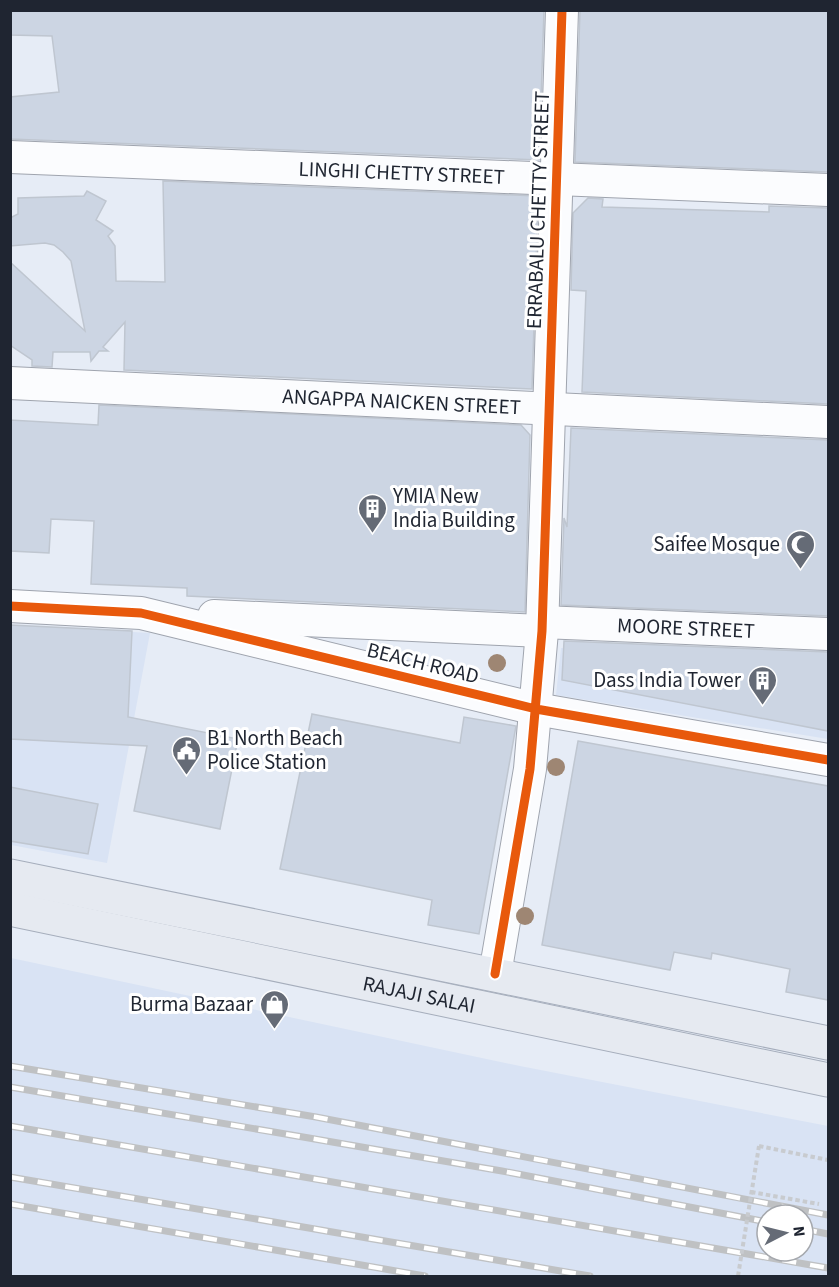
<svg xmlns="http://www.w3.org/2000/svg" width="839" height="1287" font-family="'Source Sans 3',sans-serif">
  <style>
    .built { fill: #d9e3f4; fill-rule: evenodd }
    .building { fill: #ccd5e3; stroke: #bfc6d0; stroke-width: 1.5 }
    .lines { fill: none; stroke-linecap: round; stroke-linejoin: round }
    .minor-casing { stroke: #9fa4ae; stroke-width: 34 }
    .major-casing { stroke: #a6aebc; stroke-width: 35 }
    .path { stroke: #c8cbcf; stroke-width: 4; stroke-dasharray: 4.5 3; stroke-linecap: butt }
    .minor { stroke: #fbfcfe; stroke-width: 32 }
    .major { stroke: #e6eaf1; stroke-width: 33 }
    .rail-casing { stroke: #bfc1c3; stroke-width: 7 }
    .rail { stroke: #fff; stroke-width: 4.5; stroke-dasharray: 14; stroke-linecap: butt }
    .path-bridge { stroke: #c8cbcf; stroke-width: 4; stroke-dasharray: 4.5 3; stroke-linecap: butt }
    .cycleway-casing { stroke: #fff; stroke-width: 13 }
    .cycleway { stroke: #e8590c; stroke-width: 9 }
    .tree { fill: #9e8673 }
    .labels { text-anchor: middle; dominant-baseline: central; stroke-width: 6; stroke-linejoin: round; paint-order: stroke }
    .street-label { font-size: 21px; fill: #1f2531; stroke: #fff }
    .poi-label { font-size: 21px; fill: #1f2531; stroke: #fff; text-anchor: end }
  </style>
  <rect width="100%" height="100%" fill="#e6ecf6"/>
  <!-- built -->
  <path class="built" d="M10,625L150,633L107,863L11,845Z
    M561,648L828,658V739L556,695Z
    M11,958L520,1066L828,1126V1276H11ZM767,1215H803V1251H767Z"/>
  <!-- building -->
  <path class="building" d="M10,10H544L539,160L10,139V97L59,92L52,36L10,35Z
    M580,10H828V172L575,162Z
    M163,181L538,196L532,389L124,370L125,322L103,347L108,351H99L91,361L90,352H53L52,367L32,366V360L10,345V262L85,331L71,261L63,252L54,245L45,243L10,246V218L18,214V198L84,196L87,191L106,201L96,220L113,231L108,236L115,246L116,281L165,282Z
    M588,198L603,199L602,207L769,212V206L828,208V404L582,392L586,291L571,290L573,213Z
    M99,405L521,425L530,435L525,612L187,596V588L91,584L94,521L51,519L49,553L10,551V420L98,425Z
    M571,428L828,440V616L561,605L564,518L567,527Z
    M10,625L132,631L128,717L238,739L220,829L134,811L147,746L10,739Z
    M564,641L828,652V731L562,680Z
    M312,714L460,743L464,717L516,726L479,934L428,925L432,900L280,869Z
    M578,741L828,786V1000L786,992L790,969L712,953L711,959L674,952L670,970L542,945Z
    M10,787L98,804L88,854L10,841Z"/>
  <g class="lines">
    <defs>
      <g id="minor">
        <path id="s1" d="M10,157L828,190"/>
        <path id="s2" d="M10,383L828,422"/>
        <path d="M10,606L141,613L536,709L828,760"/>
        <path d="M214,616L542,631"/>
        <path id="s3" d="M542,622L828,634"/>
        <path d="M495,974L530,769L542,631L562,10"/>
      </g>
      <g id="major">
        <path d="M10,876L828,1043"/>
        <path id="s4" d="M10,909L828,1080"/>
      </g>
    </defs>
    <!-- minor casing -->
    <use href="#minor" class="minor-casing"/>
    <!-- major casing -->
    <use href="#major" class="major-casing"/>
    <!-- path -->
    <path class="path" d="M759,1146L828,1160
      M751,1192L819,1204"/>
    <!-- minor -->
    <use href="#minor" class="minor"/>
    <!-- major -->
    <use href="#major" class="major"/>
    <defs>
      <path id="rail" d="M10,1066L316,1117L828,1215
        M10,1087L502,1171L767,1222
        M10,1126L828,1268
        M10,1177L590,1276
        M10,1204L425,1276
        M803,1229L828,1234"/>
    </defs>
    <!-- rail casing -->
    <use href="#rail" class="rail-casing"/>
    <!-- rail -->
    <use href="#rail" class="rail"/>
    <!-- path-bridge -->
    <path class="path-bridge" d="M738,1276L759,1146"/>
    <defs>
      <path id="cycleway" d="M10,606L141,613L536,709L828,760
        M495,974L530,769L542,631L562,10"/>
    </defs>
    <!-- cycleway casing -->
    <use href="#cycleway" class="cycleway-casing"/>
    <!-- cycleway -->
    <use href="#cycleway" class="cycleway"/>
  </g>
  <!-- trees -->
  <g class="tree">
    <circle cx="497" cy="663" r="9"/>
    <circle cx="556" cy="767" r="9"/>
    <circle cx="525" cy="916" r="9"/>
  </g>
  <!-- icons -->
  <defs>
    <symbol id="building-pin" viewBox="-11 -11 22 30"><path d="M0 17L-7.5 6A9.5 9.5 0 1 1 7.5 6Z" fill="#656b76" stroke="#fff"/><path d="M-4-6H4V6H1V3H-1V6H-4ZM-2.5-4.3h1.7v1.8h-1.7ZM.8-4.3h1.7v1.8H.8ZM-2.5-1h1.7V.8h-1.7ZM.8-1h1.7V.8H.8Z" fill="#fff"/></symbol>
    <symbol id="mosque-pin" viewBox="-11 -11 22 30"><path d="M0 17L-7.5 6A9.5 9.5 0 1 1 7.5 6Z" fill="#656b76" stroke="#fff"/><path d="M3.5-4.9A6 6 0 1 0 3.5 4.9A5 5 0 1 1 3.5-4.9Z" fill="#fff"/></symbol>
    <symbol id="civic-pin" viewBox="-11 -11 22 30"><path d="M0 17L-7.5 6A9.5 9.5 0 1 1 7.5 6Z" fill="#656b76" stroke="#fff"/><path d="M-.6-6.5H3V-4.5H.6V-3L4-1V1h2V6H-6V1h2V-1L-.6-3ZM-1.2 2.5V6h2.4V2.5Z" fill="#fff"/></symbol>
    <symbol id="shop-pin" viewBox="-11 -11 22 30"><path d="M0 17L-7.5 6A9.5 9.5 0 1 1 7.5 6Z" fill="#656b76" stroke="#fff"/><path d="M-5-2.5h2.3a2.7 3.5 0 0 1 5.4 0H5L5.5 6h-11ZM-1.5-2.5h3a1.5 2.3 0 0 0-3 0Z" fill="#fff"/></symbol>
  </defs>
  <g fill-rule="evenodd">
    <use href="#building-pin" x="356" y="492" width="33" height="45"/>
    <use href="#mosque-pin" x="784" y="528" width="33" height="45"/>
    <use href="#building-pin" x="746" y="664" width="33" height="45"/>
    <use href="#civic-pin" x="170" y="734" width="33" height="45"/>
    <use href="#shop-pin" x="258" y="988" width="33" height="45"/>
  </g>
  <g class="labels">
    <!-- street labels -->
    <g class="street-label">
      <text stroke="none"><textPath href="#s1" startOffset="392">LINGHI CHETTY STREET</textPath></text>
      <text transform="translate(538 210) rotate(-88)">ERRABALU CHETTY STREET</text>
      <text stroke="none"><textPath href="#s2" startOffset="392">ANGAPPA NAICKEN STREET</textPath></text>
      <text stroke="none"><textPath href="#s3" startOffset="144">MOORE STREET</textPath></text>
      <text transform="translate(423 663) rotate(14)">BEACH ROAD</text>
      <text stroke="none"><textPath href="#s4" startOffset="418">RAJAJI SALAI</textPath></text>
    </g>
    <!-- poi labels -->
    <g class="poi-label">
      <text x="393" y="496" text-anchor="start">YMIA New<tspan x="393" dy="24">India Building</tspan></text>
      <text x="780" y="544">Saifee Mosque</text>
      <text x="741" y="680">Dass India Tower</text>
      <text x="207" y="738" text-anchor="start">B1 North Beach<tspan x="207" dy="24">Police Station</tspan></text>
      <text x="253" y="1004">Burma Bazaar</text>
    </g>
  </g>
  <!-- border -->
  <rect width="839" height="1287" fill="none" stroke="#1f2531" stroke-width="24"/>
  <!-- north arrow -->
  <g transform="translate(785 1233) rotate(83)"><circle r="28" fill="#ffffff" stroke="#a5a8ad" stroke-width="1.5"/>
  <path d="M0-4.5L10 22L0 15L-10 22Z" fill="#656b76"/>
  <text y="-9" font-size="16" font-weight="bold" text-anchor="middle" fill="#1f2531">N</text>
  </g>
</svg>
